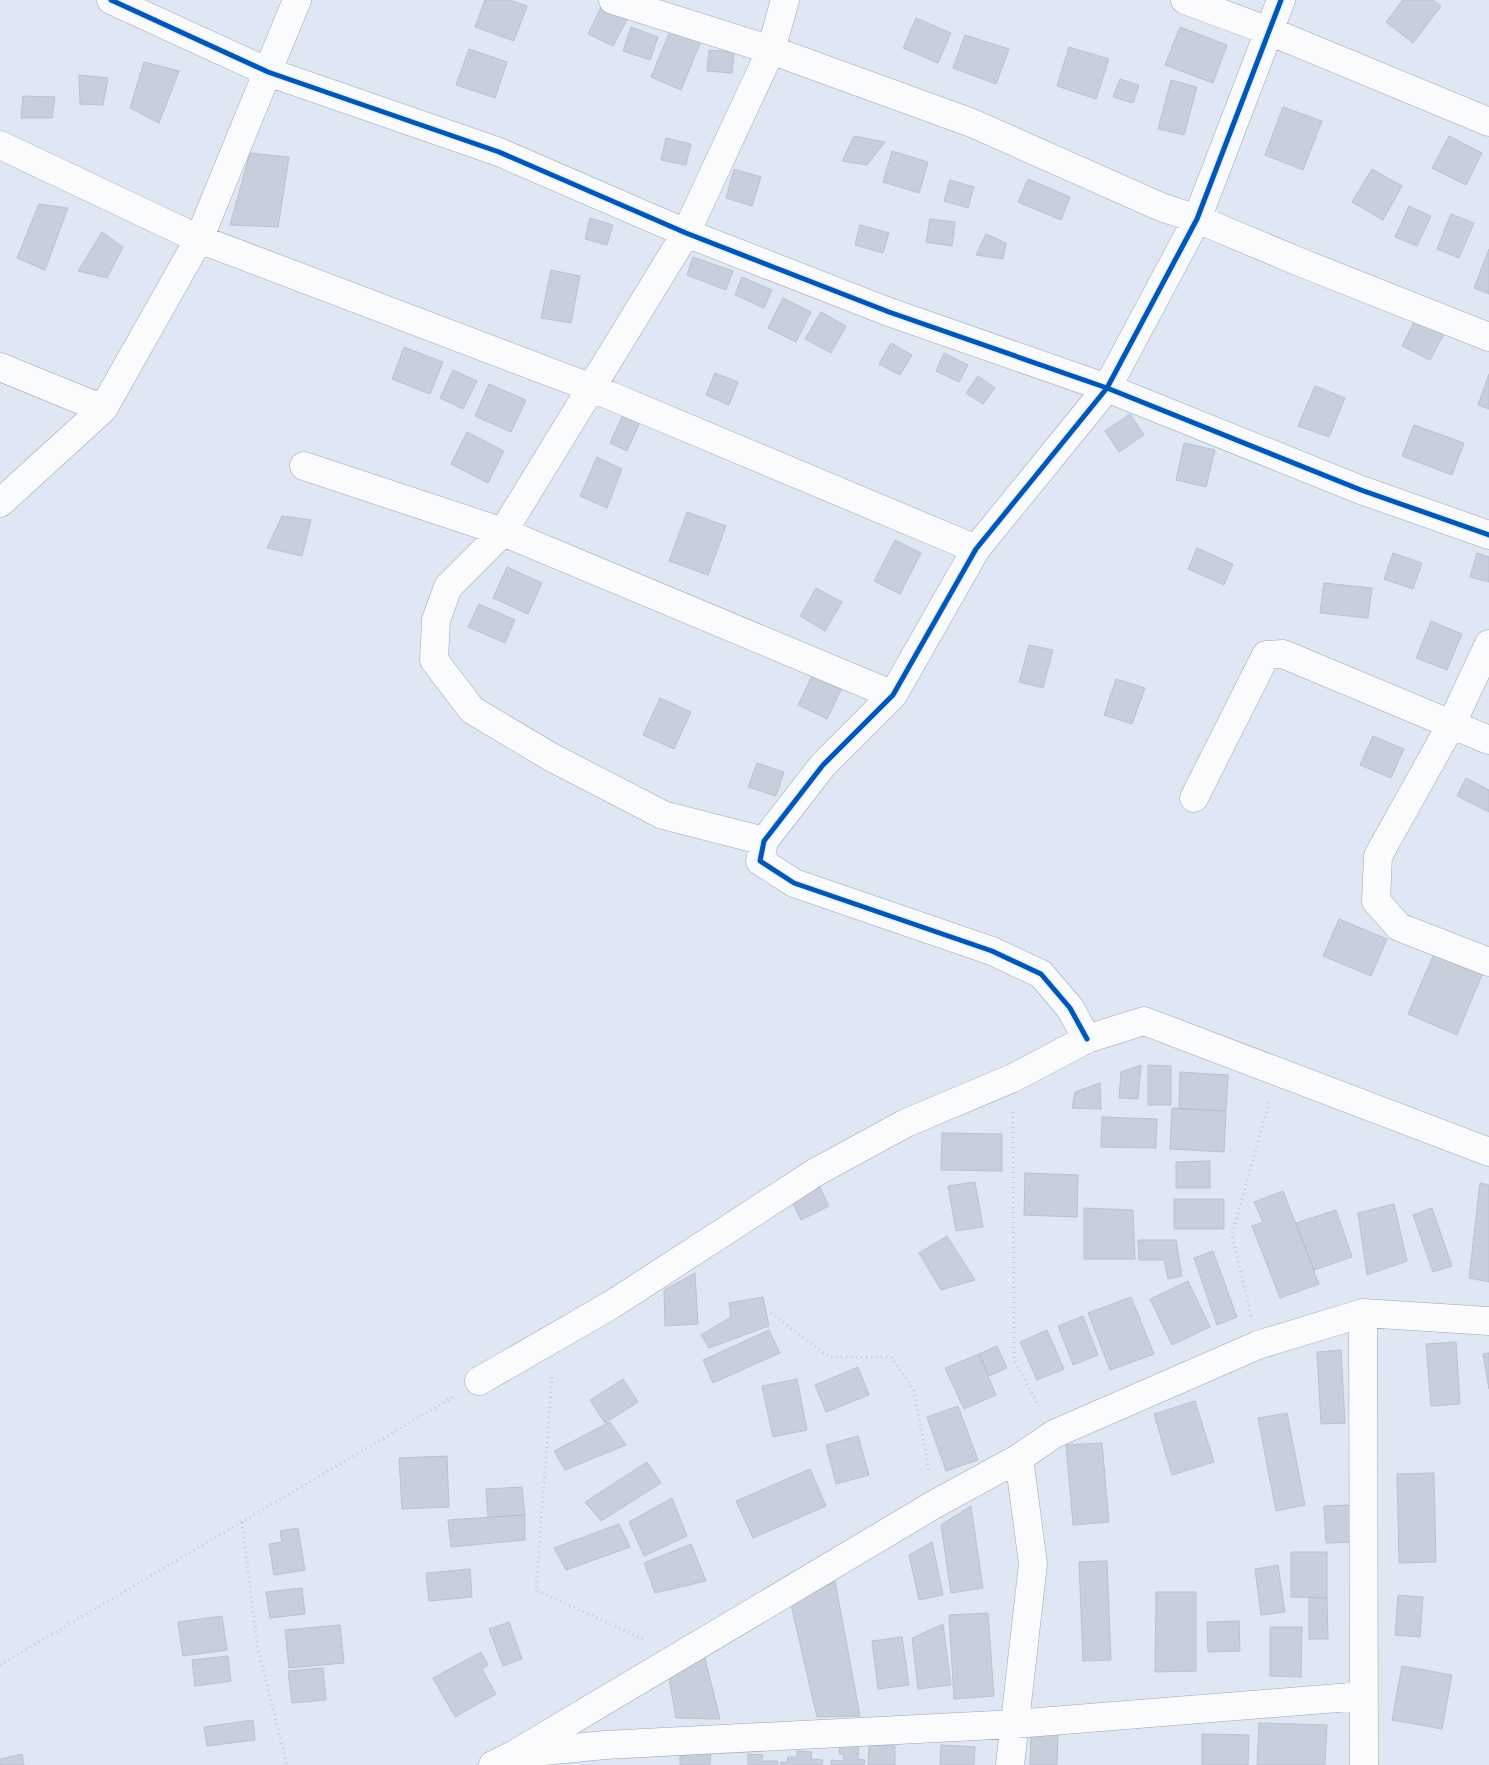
<svg xmlns="http://www.w3.org/2000/svg" width="1489" height="1765" font-family="Manrope,sans-serif">
  <style>
    .building { fill: #c8cedb; stroke: #bcc1ce }
    .lines { fill: none; stroke-linecap: round; stroke-linejoin: round }
    .minor-casing { stroke: #a0a6b1; stroke-width: 29 }
    .path { stroke: #c6c8cc; stroke-width: 3; stroke-dasharray: 1 4; stroke-linecap: butt }
    .minor { stroke: #fafbfd; stroke-width: 28 }
    .cycleway-casing { stroke: #eaeffc; stroke-width: 8 }
    .cycleway { stroke: #0057b8; stroke-width: 5 }
  </style>
  <rect width="100%" height="100%" fill="#dfe6f4"/>
  <!-- building -->
  <path class="building" d="M485,0H510L527,6L514,41L475,27Z
    M1403,0H1433L1441,6L1413,43L1386,22Z
    M603,3L629,16L613,46L588,34Z
    M916,18L951,33L938,63L903,48Z
    M631,27L658,37L650,60L623,51Z
    M1180,27L1227,45L1213,83L1165,65Z
    M671,29L701,41L681,90L651,77Z
    M965,35L1009,49L996,84L953,68Z
    M1069,47L1109,59L1096,99L1057,86Z
    M469,49L507,62L495,98L456,85Z
    M709,50L734,52L732,73L707,71Z
    M144,62L179,71L159,123L130,108Z
    M79,75L108,78L103,105L80,104Z
    M1120,79L1139,85L1133,103L1113,97Z
    M1171,80L1197,87L1184,135L1158,129Z
    M23,96L55,97L52,118H21Z
    M1283,107L1322,121L1303,170L1265,155Z
    M854,136L885,142L867,165L842,161Z
    M1449,136L1482,153L1466,185L1432,168Z
    M666,138L691,144L686,165L661,160Z
    M892,151L928,162L919,193L883,182Z
    M250,153L289,157L278,227L230,225Z
    M734,169L761,177L752,206L726,198Z
    M1372,169L1402,186L1383,220L1352,202Z
    M1028,179L1070,197L1061,220L1018,202Z
    M950,180L974,187L968,208L944,201Z
    M39,204L68,208L45,270L17,258Z
    M1409,206L1431,216L1417,246L1395,237Z
    M1451,214L1474,223L1459,258L1437,249Z
    M590,218L613,225L607,245L585,239Z
    M930,219L955,222L952,246L926,242Z
    M860,225L889,233L883,253L855,245Z
    M102,232L123,247L107,278L78,271Z
    M986,234L1006,243L1003,259L976,255Z
    M1489,249V294L1474,288Z
    M693,257L733,271L726,290L687,275Z
    M551,270L580,276L571,323L541,318Z
    M742,277L772,290L764,308L735,295Z
    M783,298L811,312L796,342L768,328Z
    M821,312L846,326L831,353L805,339Z
    M1415,320L1444,334L1430,360L1402,346Z
    M891,343L912,355L900,375L879,364Z
    M404,347L443,362L430,394L392,379Z
    M944,353L968,365L959,382L936,371Z
    M453,370L477,381L463,409L440,398Z
    M715,373L738,382L729,405L706,395Z
    M1489,374V409L1478,405Z
    M978,376L995,388L983,404L966,393Z
    M489,384L526,400L511,432L475,416Z
    M1315,386L1345,398L1329,437L1298,426Z
    M624,412L641,420L627,451L610,443Z
    M1130,414L1144,435L1119,452L1105,431Z
    M1414,425L1464,443L1452,475L1402,456Z
    M467,432L504,451L488,483L451,464Z
    M1184,443L1215,450L1206,487L1176,480Z
    M597,457L622,469L607,508L580,496Z
    M687,512L726,526L708,575L669,561Z
    M282,516L311,520L302,556L267,548Z
    M895,540L921,553L900,594L874,581Z
    M1197,548L1233,564L1224,585L1188,569Z
    M1393,553L1422,563L1413,589L1384,579Z
    M1477,553L1489,557V582L1470,577Z
    M507,567L542,583L528,614L493,598Z
    M1324,583L1372,588L1368,618L1320,613Z
    M816,588L842,602L825,631L800,616Z
    M479,604L515,620L505,643L468,627Z
    M1431,621L1462,634L1447,670L1416,658Z
    M1029,645L1053,650L1043,688L1019,682Z
    M812,676L841,690L827,719L798,705Z
    M1116,679L1145,688L1132,724L1104,715Z
    M660,698L691,712L674,749L643,735Z
    M1373,736L1404,749L1391,778L1360,765Z
    M757,763L784,772L776,796L748,787Z
    M1466,778L1489,790V812L1457,796Z
    M1339,919L1387,939L1371,976L1323,956Z
    M1436,949L1484,970L1457,1035L1408,1014Z
    M1141,1065L1138,1099L1119,1098L1121,1072Z
    M1148,1065L1171,1066V1105H1148Z
    M1180,1072L1228,1075L1226,1111L1179,1109Z
    M1100,1083L1101,1109L1072,1108L1075,1092Z
    M1172,1108L1226,1111L1224,1152L1170,1149Z
    M1102,1117L1157,1119L1156,1148L1101,1147Z
    M942,1133L1002,1134V1171L941,1170Z
    M1210,1161V1188H1176V1162Z
    M1025,1173L1078,1175L1077,1217L1024,1215Z
    M975,1182L983,1227L956,1231L948,1186Z
    M1480,1183L1489,1185V1282L1469,1278Z
    M819,1186L829,1206L801,1220L791,1199Z
    M1283,1191L1319,1284L1280,1298L1252,1226L1263,1222L1254,1202Z
    M1174,1199H1224V1229H1174Z
    M1394,1204L1407,1261L1367,1275L1358,1213Z
    M1084,1208L1133,1210L1135,1259H1084Z
    M1432,1208L1452,1266L1433,1272L1413,1215Z
    M1336,1210L1352,1257L1314,1270L1296,1223Z
    M947,1236L975,1280L941,1290L919,1253Z
    M1138,1240H1176L1182,1276L1168,1279L1164,1260H1139Z
    M1213,1251L1237,1317L1217,1325L1194,1258Z
    M695,1273L698,1324L665,1326L664,1290Z
    M1188,1281L1210,1327L1172,1345L1150,1299Z
    M763,1297L769,1326L709,1348L701,1335L731,1317L729,1303Z
    M1131,1297L1154,1354L1110,1370L1088,1313Z
    M1083,1316L1098,1355L1073,1365L1058,1326Z
    M769,1330L780,1353L713,1383L703,1360Z
    M1047,1330L1064,1369L1037,1380L1020,1342Z
    M1456,1342L1460,1404L1431,1406L1426,1344Z
    M997,1346L1007,1368L989,1376L979,1354Z
    M1341,1350L1345,1423L1321,1424L1317,1352Z
    M1489,1353V1389L1483,1354Z
    M979,1354L996,1395L964,1409L945,1368Z
    M858,1367L869,1395L826,1412L815,1385Z
    M623,1379L638,1402L605,1423L590,1400Z
    M797,1379L807,1430L773,1437L762,1386Z
    M1195,1401L1214,1462L1172,1475L1154,1414Z
    M958,1406L978,1460L946,1471L927,1417Z
    M1287,1413L1305,1505L1276,1511L1258,1418Z
    M610,1422L626,1445L565,1470L554,1451Z
    M858,1436L869,1475L836,1484L826,1445Z
    M1102,1443L1109,1522L1073,1525L1066,1445Z
    M447,1456L449,1507L402,1509L399,1458Z
    M647,1462L661,1483L601,1521L585,1502Z
    M810,1469L826,1506L753,1538L736,1501Z
    M1434,1473L1436,1562L1399,1563L1397,1474Z
    M522,1487L525,1515L488,1517L486,1489Z
    M672,1498L687,1536L644,1556L629,1522Z
    M1351,1505L1353,1542L1326,1543L1324,1506Z
    M971,1506L983,1588L951,1593L941,1525Z
    M525,1515V1540L451,1547L448,1520Z
    M619,1524L630,1547L566,1570L554,1548Z
    M298,1528L305,1570L274,1575L269,1544L282,1542L280,1531Z
    M932,1542L943,1595L919,1600L909,1555Z
    M691,1544L706,1581L655,1593L644,1563Z
    M1291,1552H1327V1598L1291,1597Z
    M1107,1561L1111,1660L1083,1661L1079,1562Z
    M1278,1565L1285,1612L1261,1615L1255,1569Z
    M470,1569L472,1597L429,1601L426,1573Z
    M835,1581L860,1716L817,1717L791,1605Z
    M302,1588L305,1614L270,1618L266,1592Z
    M1156,1592H1196V1671L1155,1672Z
    M1398,1595L1423,1597L1420,1637L1395,1635Z
    M1309,1597L1327,1598L1328,1639H1309Z
    M988,1613L994,1696L954,1699L949,1615Z
    M222,1616L227,1650L183,1656L178,1622Z
    M1239,1621L1240,1651L1208,1652L1207,1622Z
    M509,1622L522,1659L503,1666L489,1629Z
    M943,1624L951,1685L918,1689L912,1638Z
    M340,1625L344,1663L289,1668L285,1630Z
    M1270,1627H1302L1301,1677L1270,1676Z
    M902,1637L909,1685L878,1689L872,1641Z
    M481,1652L488,1665L482,1669L496,1694L455,1717L433,1678Z
    M228,1656L231,1681L195,1686L192,1660Z
    M705,1658L720,1719L676,1718L668,1673Z
    M1402,1666L1452,1675L1442,1729L1392,1720Z
    M323,1668L326,1700L292,1703L288,1671Z
    M253,1720L255,1740L207,1746L204,1727Z
    M1259,1723L1327,1725L1325,1765H1257Z
    M1031,1733L1058,1734L1057,1765H1030Z
    M1202,1734L1249,1735L1248,1765H1202Z
    M840,1743L859,1744L858,1759L865,1760L864,1765H831V1760L843,1761L844,1754H839Z
    M869,1745L895,1746V1765H868Z
    M941,1745L975,1747L974,1765H940Z
    M680,1747L711,1748L710,1765H680Z
    M797,1751L812,1752L811,1759L823,1760L822,1765H780L781,1762H787L788,1757H797Z
    M22,1754L24,1765H0V1759Z
    M748,1754L763,1755L762,1761H778V1765H748Z"/>
  <g class="lines">
    <defs>
      <path id="minor" d="M111,0L268,72L499,152L686,233L889,312L1107,388L1361,490L1489,535
        M613,0L771,50L972,123L1161,207L1197,219L1302,263L1489,337
        M1185,0L1269,31L1489,122
        M0,145L199,239L592,388L976,549
        M0,367L103,409
        M304,466L503,532L893,695
        M0,503L103,409L199,239L297,0
        M1489,644L1451,725L1378,856L1376,901L1399,927L1489,962
        M1194,798L1266,655L1283,654L1489,740
        M764,841L663,815L551,757L472,710L434,660L436,620L448,587L503,532L686,233L771,50L785,0
        M1087,1039L1070,1008L1041,974L992,951L794,883L760,861L764,841L823,765L893,695L976,549L1107,388L1197,219L1281,0
        M1363,1313L1364,1765
        M479,1381L611,1305L816,1172L906,1123L1013,1078L1087,1039L1144,1021L1489,1152
        M524,1753L605,1745L1015,1724L1363,1696
        M493,1765L515,1754L935,1504L1019,1458L1054,1434L1258,1345L1363,1313L1489,1321
        M1010,1765L1033,1564L1019,1458"/>
    </defs>
    <!-- minor casing -->
    <use href="#minor" class="minor-casing"/>
    <!-- path -->
    <path class="path" d="M1013,1112L1014,1360L1039,1406
      M771,1313L829,1357H891L914,1390L929,1471
      M1251,1316L1232,1235L1269,1102
      M552,1377L536,1590L645,1640
      M242,1522L257,1644L287,1765
      M0,1665L453,1397"/>
    <!-- minor -->
    <use href="#minor" class="minor"/>
    <defs>
      <path id="cycleway" d="M111,0L268,72L499,152L686,233L889,312L1107,388L1361,490L1489,535
        M1087,1039L1070,1008L1041,974L992,951L794,883L760,861L764,841L823,765L893,695L976,549L1107,388L1197,219L1281,0"/>
    </defs>
    <!-- cycleway casing -->
    <use href="#cycleway" class="cycleway-casing"/>
    <!-- cycleway -->
    <use href="#cycleway" class="cycleway"/>
  </g>
</svg>
